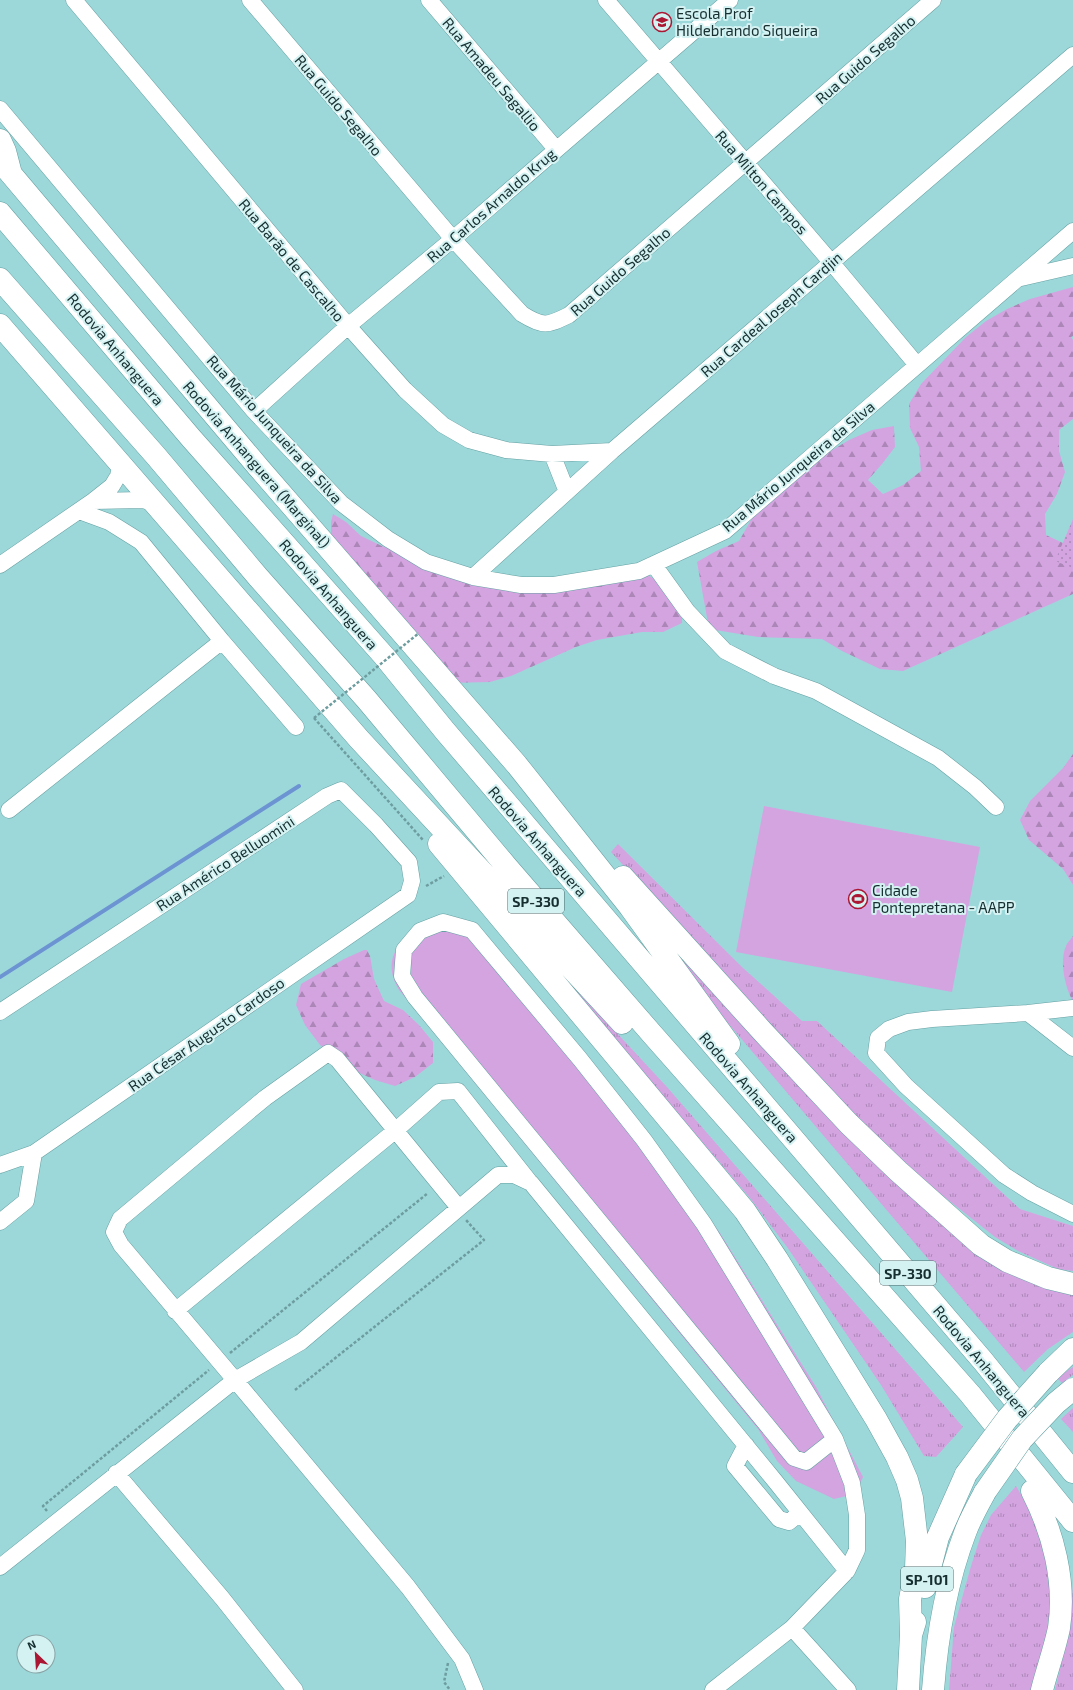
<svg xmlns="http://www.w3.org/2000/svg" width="1073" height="1690" font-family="'Exo 2',sans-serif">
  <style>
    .grass { fill: url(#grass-tufts) }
    .forest { fill: url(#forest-firs) }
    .park { fill: url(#park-dots) }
    .pitch { fill: #d4a4e1 }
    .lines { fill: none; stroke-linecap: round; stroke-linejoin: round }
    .stream { stroke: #6c94d3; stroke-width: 4 }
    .minor-casing { stroke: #65a0a2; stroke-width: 17 }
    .highway-casing { stroke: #65a0a2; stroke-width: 23 }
    .path { stroke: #6e9d9f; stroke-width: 2.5; stroke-dasharray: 3 2; stroke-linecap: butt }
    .minor { stroke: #fff; stroke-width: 16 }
    .highway { stroke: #fff; stroke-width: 22 }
    .highway-bridge-casing { stroke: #65a0a2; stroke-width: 23; stroke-linecap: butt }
    .path-bridge { stroke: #6e9d9f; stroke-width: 2.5; stroke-dasharray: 3 2; stroke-linecap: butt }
    .highway-bridge { stroke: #fff; stroke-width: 22 }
    .labels { text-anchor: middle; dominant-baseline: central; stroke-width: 4; stroke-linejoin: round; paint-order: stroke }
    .shield { fill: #d5f2f3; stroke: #4f696a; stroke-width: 1 }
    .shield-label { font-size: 14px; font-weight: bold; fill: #162e2f }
    .poi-label { font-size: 15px; fill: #162e2f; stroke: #d5f2f3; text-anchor: start }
    .street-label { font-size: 15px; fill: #162e2f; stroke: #d5f2f3 }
  </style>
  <defs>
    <pattern id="grass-tufts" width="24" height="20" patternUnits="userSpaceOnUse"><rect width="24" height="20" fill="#d4a4e1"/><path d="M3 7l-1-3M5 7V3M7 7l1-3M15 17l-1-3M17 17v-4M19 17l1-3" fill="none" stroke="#ab86b7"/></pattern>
    <pattern id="forest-firs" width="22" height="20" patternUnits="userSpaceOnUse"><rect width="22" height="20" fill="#d4a4e1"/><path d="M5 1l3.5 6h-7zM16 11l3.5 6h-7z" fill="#ab86b7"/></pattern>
    <pattern id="park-dots" width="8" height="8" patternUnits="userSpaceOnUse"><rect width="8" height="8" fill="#d4a4e1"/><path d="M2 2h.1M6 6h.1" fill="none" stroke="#ab86b7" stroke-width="1.8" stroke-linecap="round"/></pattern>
  </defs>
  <rect width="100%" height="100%" fill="#9cd8da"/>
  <!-- grass -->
  <path class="grass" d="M618,844L743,968L802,1021H817L1020,1209L1073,1226V1271L1058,1269L1018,1251L995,1237L928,1184L851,1112L611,852Z
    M641,912L974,1249L1073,1293V1332L1048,1349L1024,1372L727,1022Z
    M525,934L667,1087L963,1427L936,1457L924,1456L881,1385L787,1247L750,1198Z
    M1073,1367V1375L1062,1383L1057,1378Z
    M1073,1408V1432L1061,1419Z
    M1016,1486L1026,1503L1047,1555L1052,1626L1036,1690H949L954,1627L971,1566L981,1535L991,1515Z
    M1073,1585V1690H1055C1064,1655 1071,1621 1073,1585Z"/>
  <!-- forest -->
  <path class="forest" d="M1073,287V336L1071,337L1073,340V419L1059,430V451L1065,472L1057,494L1045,514L1046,535L1065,544L1073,558V594L903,671L880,669L842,651L822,639L758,637L709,629L697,562L716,551L739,541L751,520L756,499L793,474L849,440L872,430L894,426L895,447L882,464L868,480L883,494L903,485L921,471L919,447L910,428L909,404L921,384L966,337L986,321L1007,309L1030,299Z
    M333,514L346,522L361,536L384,547L449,565L511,589L534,593L560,591L645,573L667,588L682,602V623L663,632H642L597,640L576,647L511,676L490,682L448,683L331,543V522Z
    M1073,754V885L1063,869L1029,840L1020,820L1030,801L1063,768Z
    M1073,936V1001C1065,988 1059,961 1066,946C1067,943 1071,939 1073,936Z
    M364,950H367L370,956L374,979L384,1001L403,1010L419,1025L433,1042V1063L415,1077L395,1086L375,1080L355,1071L320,1045L305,1025L296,1005L301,984L344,959Z"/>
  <!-- park -->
  <path class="park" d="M1073,519V568L1055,561Z"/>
  <!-- pitch -->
  <path class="pitch" d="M764,806L980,847L952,992L736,952Z
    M439,915L456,917L465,921L686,1188L720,1233L816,1387L863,1477L855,1494L834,1499L796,1481L777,1461L758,1429L399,990C376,951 411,934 439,915Z"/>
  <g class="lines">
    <!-- stream -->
    <path class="stream" d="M0,977L299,786"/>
    <defs>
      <path id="minor" d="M74,0L348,326L405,390L443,425L469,440L506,450L552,454L612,451
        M250,0L453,239L522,314C543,327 547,326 569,315L933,0
        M429,0L556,149
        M606,0L831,262L917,365
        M0,109L254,411L341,503L388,539L426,562L473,577L521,585H554L639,571L725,531L1073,231
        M1021,278L1073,266
        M254,411L348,326L453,239L730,0
        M552,454L567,492
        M93,501L142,500L155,503
        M79,511L109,522L141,542L222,641L296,727
        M0,565L93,501L112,486L118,476L121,464
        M654,565L687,611L725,651L774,676L816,691L938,758L975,787L996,807
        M473,577L612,451L1073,55
        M9,810L222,641
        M443,922L472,930L580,1059L644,1140L704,1224L835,1439L806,1462L794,1458L415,997L402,976L404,950L420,931Z
        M1073,1008L1028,1013L932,1019L908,1022L889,1029L878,1038L876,1053L906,1086L1004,1175L1032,1193L1073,1214
        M0,1012L327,796L341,790L376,825L409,862L412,881L408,895L34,1153L0,1165
        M1028,1013L1073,1048
        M459,1208L337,1059L328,1053L265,1098L120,1219L114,1232L121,1245L235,1380L408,1587L462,1659L475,1690
        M0,1222L26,1201L34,1153
        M175,1311L396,1130L439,1092L458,1091L529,1181
        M835,1439L852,1483L857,1515V1550L847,1571
        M746,1445L735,1466L779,1519L789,1522L800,1513
        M116,1473L222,1598L295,1690
        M0,1567L235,1380L301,1342L498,1175H514L531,1183L775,1481L847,1571L792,1628L713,1690
        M792,1628L848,1690"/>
      <path id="highway" d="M0,140L5,151L11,174
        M0,161L259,468L517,765L630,907L729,1044
        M0,213L191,438L384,656L445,731L983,1361L1073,1472
        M0,279L156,456L258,577L367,700L507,867L652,1034L970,1394L1073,1521
        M0,325L359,739L622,1023
        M439,844L745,1211L777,1259L876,1419L897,1457L907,1480L912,1498L917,1541L916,1569L910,1599L911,1635
        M623,877L762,1031L849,1124L898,1171L981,1245L1007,1261L1048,1278L1073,1284
        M1048,1373L1073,1349
        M1032,1491C1053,1532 1066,1581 1059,1628C1055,1648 1047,1670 1042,1690
        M925,1587L938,1537L966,1474
        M908,1690L911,1635L915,1622
        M933,1690C937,1637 946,1583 965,1533C970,1519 978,1505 985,1492"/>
    </defs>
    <!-- minor casing -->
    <use href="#minor" class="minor-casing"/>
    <!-- highway casing -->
    <use href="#highway" class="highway-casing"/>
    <!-- path -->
    <path class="path" d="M314,718L423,840
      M426,886L444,876
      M230,1353L428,1193
      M295,1390L484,1240L466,1220
      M47,1511L43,1506L209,1370
      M448,1663L444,1682L450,1690"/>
    <!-- minor -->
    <use href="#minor" class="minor"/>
    <!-- highway -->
    <use href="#highway" class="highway"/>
    <defs>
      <path id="highway-bridge" d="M966,1474L1007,1419L1048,1373
        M985,1492L1022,1439L1056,1403L1073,1389"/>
    </defs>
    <!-- highway-bridge casing -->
    <use href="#highway-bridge" class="highway-bridge-casing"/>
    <!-- path-bridge -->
    <path class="path-bridge" d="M314,718L419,633"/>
    <!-- highway-bridge -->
    <use href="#highway-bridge" class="highway-bridge"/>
  </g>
  <!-- icons -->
  <defs>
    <symbol id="school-ring" viewBox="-11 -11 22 22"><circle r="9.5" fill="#d5f2f3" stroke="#ab1632" stroke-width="1.5"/><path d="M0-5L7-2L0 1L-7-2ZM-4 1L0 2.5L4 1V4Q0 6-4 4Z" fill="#ab1632"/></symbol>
    <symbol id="stadium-ring" viewBox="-11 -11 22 22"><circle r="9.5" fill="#d5f2f3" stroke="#ab1632" stroke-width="1.5"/><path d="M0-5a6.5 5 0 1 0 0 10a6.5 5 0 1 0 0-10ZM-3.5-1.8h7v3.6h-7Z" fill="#ab1632"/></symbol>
  </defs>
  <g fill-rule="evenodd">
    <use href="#school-ring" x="651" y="11" width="22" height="22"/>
    <use href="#stadium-ring" x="847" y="888" width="22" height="22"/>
  </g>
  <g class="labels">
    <!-- shield labels -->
    <g class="shield">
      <rect x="508" y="889" width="56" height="24" rx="3"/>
      <rect x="880" y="1261" width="56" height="24" rx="3"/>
      <rect x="901" y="1567" width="52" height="24" rx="3"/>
    </g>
    <g class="shield-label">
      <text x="536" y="901">SP-330</text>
      <text x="908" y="1273">SP-330</text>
      <text x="927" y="1579">SP-101</text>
    </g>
    <!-- poi labels -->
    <g class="poi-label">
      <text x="676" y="13">Escola Prof<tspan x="676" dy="17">Hildebrando Siqueira</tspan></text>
      <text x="872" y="890">Cidade<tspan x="872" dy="17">Pontepretana - AAPP</tspan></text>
    </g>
    <!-- street labels -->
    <g class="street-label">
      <text transform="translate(865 59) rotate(-41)">Rua Guido Segalho</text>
      <text transform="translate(492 74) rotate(50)">Rua Amadeu Sagallio</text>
      <text transform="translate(339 105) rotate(50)">Rua Guido Segalho</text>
      <text transform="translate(762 182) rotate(49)">Rua Milton Campos</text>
      <text transform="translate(491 205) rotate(-41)">Rua Carlos Arnaldo Krug</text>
      <text transform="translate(292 260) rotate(50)">Rua Barão de Cascalho</text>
      <text transform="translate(620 271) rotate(-41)">Rua Guido Segalho</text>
      <text transform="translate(771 314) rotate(-41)">Rua Cardeal Joseph Cardjin</text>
      <text transform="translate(116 349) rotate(50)">Rodovia Anhanguera</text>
      <text transform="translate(275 429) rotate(48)">Rua Mário Junqueira da Silva</text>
      <text transform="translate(257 464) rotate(49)">Rodovia Anhanguera (Marginal)</text>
      <text transform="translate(798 466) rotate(-40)">Rua Mário Junqueira da Silva</text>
      <text transform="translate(329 594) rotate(49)">Rodovia Anhanguera</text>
      <text transform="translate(538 841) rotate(49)">Rodovia Anhanguera</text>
      <text transform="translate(225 863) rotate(-33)">Rua Américo Belluomini</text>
      <text transform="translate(206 1034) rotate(-35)">Rua César Augusto Cardoso</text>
      <text transform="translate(749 1087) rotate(49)">Rodovia Anhanguera</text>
      <text transform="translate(982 1361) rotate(50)">Rodovia Anhanguera</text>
    </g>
  </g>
  <!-- north arrow -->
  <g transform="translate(36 1654) rotate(335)"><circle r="19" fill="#d5f2f3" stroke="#89a4a5"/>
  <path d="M0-3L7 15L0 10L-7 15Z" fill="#ab1632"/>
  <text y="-6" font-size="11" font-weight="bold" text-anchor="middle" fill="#162e2f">N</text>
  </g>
</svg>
